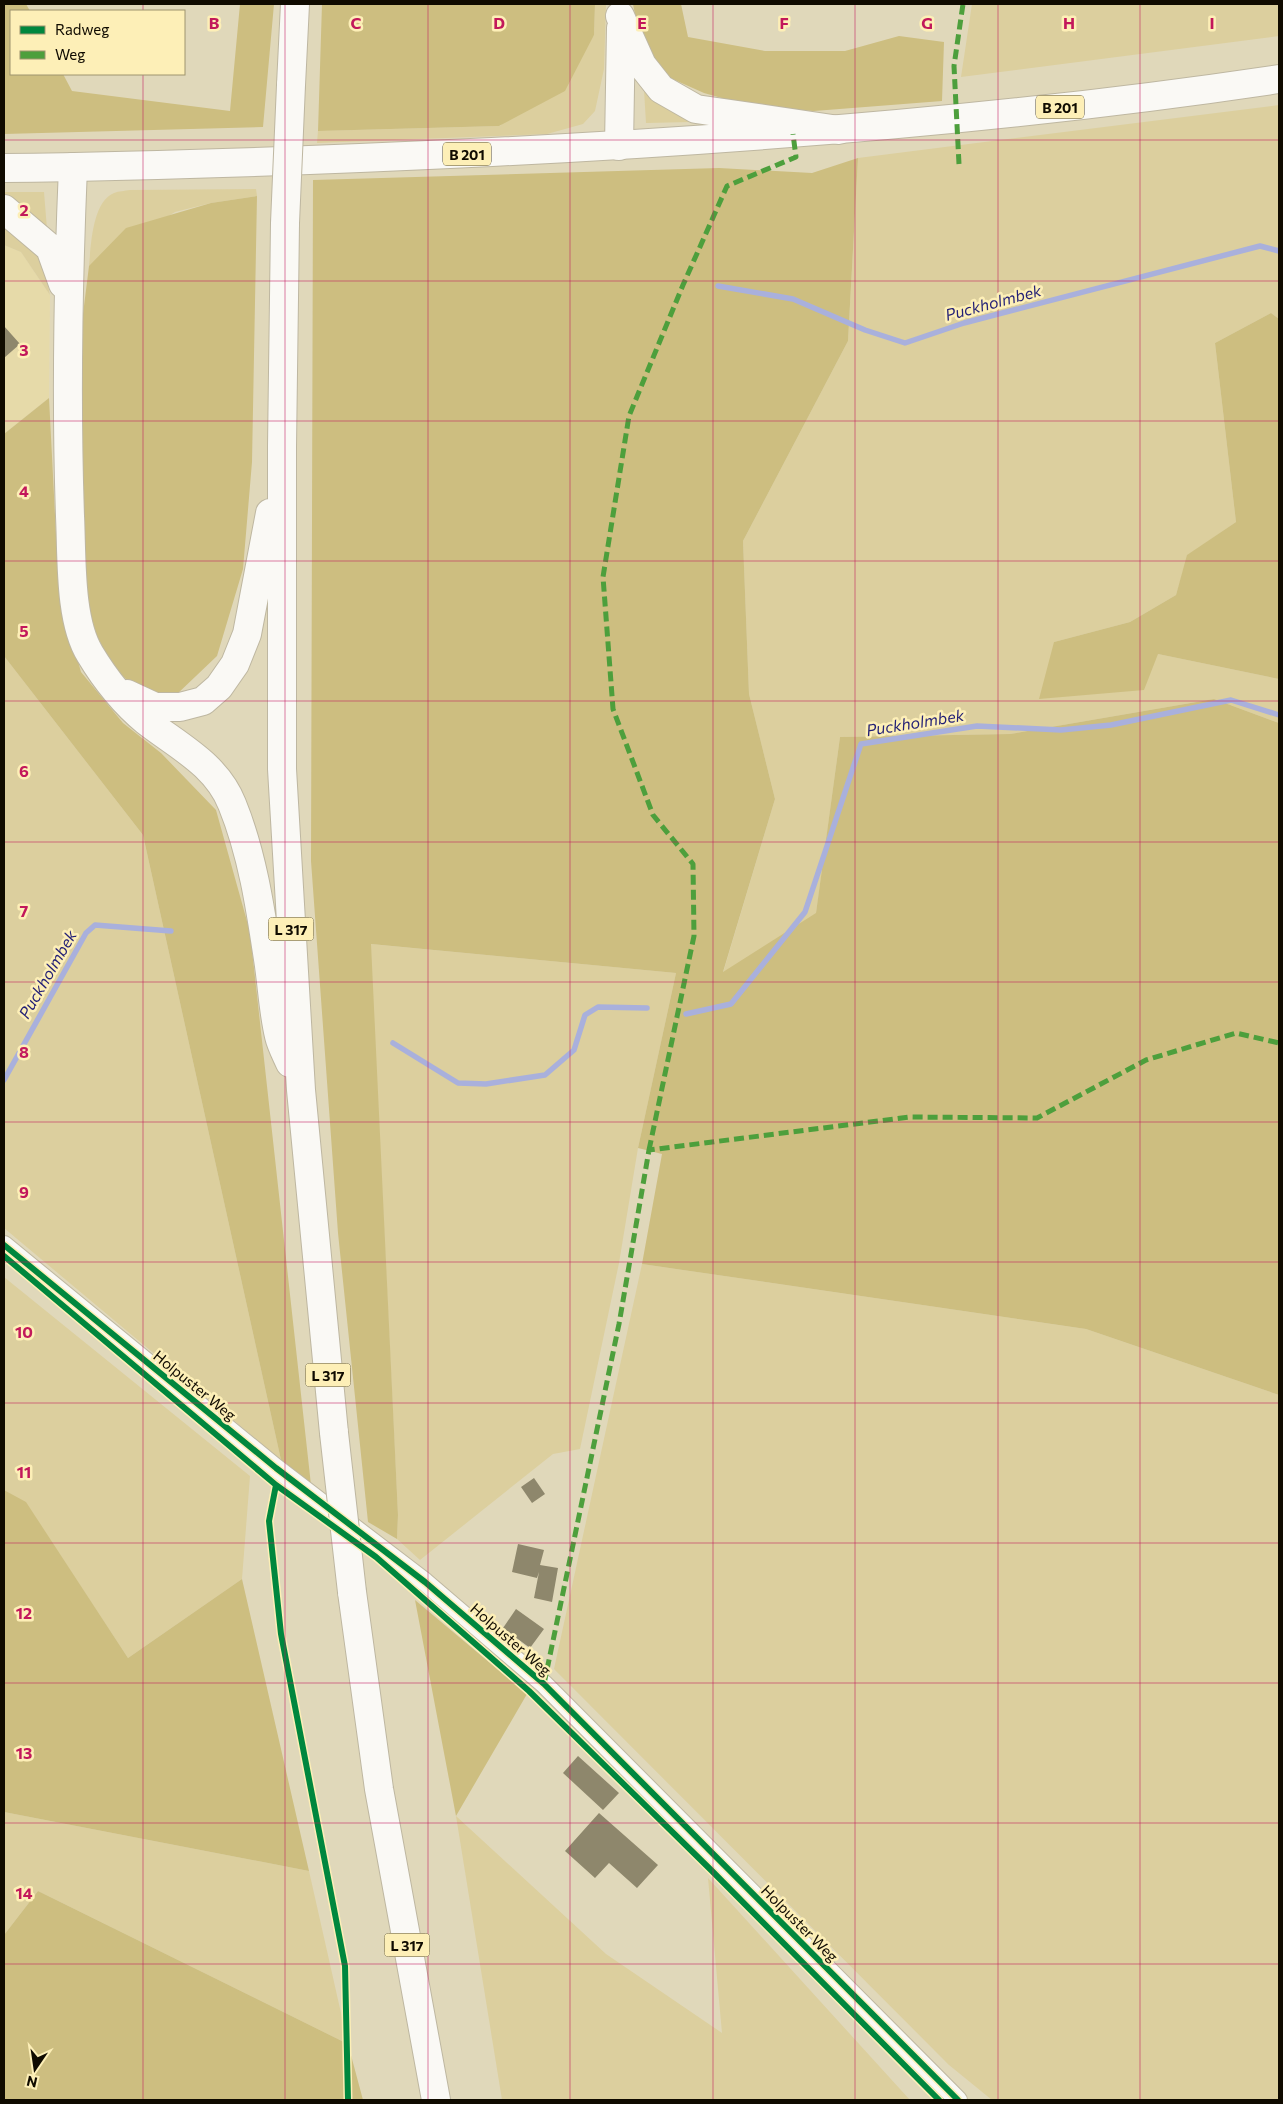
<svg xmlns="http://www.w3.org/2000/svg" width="1283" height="2104" font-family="Commissioner,sans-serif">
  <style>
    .built { fill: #e6daa9 }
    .green { fill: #dccf9e }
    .forest { fill: #cdbe80 }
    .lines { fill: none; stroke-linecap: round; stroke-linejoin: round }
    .stream { stroke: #a9b0dc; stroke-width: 5.5 }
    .building { fill: #8e876c }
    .minor-casing { stroke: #beb7a1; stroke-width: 20 }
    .primary-casing { stroke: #beb7a1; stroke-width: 30 }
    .trunk-casing { stroke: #beb7a1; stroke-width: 30 }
    .minor { stroke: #faf9f5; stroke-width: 18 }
    .primary { stroke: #faf9f5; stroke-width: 28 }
    .trunk { stroke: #faf9f5; stroke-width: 28 }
    .trunk-bridge-casing { stroke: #beb7a1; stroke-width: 30; stroke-linecap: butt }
    .trunk-bridge { stroke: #faf9f5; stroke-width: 28 }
    .quiet { stroke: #4d9f3c; stroke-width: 5; stroke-dasharray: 10 5; stroke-linecap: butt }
    .cycleway-casing { stroke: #fdefb7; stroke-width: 9 }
    .cycleway { stroke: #00873e; stroke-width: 6 }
    .grid { fill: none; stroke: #c2185b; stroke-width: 1; stroke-opacity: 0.55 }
    .labels { text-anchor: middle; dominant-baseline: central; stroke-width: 5; stroke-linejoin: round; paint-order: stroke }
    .shield { fill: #fdefb7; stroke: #574f37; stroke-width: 1 }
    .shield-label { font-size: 14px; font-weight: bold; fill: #100b00 }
    .street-label { font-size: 15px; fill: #100b00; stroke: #fdefb7 }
    .water-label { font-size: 16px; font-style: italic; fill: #221f75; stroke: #fdefb7 }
    .grid-label { font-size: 16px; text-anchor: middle; font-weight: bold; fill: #c2185b; stroke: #fdefb7; stroke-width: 5; stroke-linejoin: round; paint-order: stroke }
  </style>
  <rect width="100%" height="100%" fill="#e0d8ba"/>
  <!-- built -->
  <path class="built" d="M4,245L21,252L50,295L49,398L4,434Z"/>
  <!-- green -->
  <path class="green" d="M595,4H606L604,69L595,111L583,124L547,134L317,143L318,131L500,126L594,35Z
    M972,4H1279V36L961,77Z
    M644,90L664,106L691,122L646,123Z
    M1279,105V319L1271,313L1215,343L1236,522L1188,555L1176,595L1130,622L1054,642L1158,654L1279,679V723L1214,699L1010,734L840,737L816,914L723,973L775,799L749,694L743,541L848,341L858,158Z
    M256,189L257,196L211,203L175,212L89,266C91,246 92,202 114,193C119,191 125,191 130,190Z
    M4,192H44L47,229L4,201Z
    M4,222L42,258L50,295L21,252L4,245Z
    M4,656L143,835L281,1460L4,1228Z
    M370,944L676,973L638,1148L619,1263L580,1449L553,1454L420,1560L397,1539L398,1515Z
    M642,1264L1086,1329L1279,1395V2100H992L949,2065L554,1669Z
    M4,1277L250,1476L242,1579L128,1658L26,1503L4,1490Z
    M4,1812L309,1871L348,2044L38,1891L4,1935Z
    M456,1816L606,1954L722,2033L708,1878L910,2100H502Z"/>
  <!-- forest -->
  <path class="forest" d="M4,4H26L30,11H11V74H63L72,91L230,111L240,4H274L263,127L4,134Z
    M322,4H595L594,35L565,91L499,126L318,131Z
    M633,4H681L688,37L765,51H845L899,36L944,42L942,101L814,111L757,108L704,93L668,77L641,46Z
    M858,158L848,341L743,541L749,694L775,799L723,972L816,913L840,737L1010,734L1214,699L1279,723V1395L1086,1329L642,1264L662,1154L638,1148L676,973L371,944L398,1515L397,1539L368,1522L338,1233L311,861L313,180L719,168L812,173Z
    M257,196L252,462L243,569L217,656L175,696L139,691L114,668L97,636L86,600L81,377L82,322L89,266L126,228L211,203Z
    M1271,313L1279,319V679L1158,654L1144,690L1039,699L1054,642L1130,622L1176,595L1187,555L1236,522L1215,343Z
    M49,398L59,593L81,672L123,723L161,753L216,810L250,932L311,1485L281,1460L143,835L4,656V434Z
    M4,1490L26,1502L128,1658L242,1579L309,1871L4,1812Z
    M415,1600L527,1694L456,1816Z
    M38,1891L348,2044L363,2100H4V1935Z"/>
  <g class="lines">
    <!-- stream -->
    <path class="stream" d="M718,286L793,299L865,330L905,343L964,323L1260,246L1279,251
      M686,1014L731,1004L805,912L861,744L977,726L1061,730L1111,725L1231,700L1279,715
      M393,1043L458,1083L486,1084L545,1075L574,1050L585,1015L598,1007L647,1008
      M4,1080L86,933L95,925L171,931"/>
  </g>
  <!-- building -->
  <path class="building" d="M4,326L20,344L4,358Z
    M534,1478L545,1494L532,1503L521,1487Z
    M518,1544L544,1550L540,1565L558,1568L552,1602L534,1598L539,1572L537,1578L512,1572Z
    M516,1609L544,1629L530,1648L503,1628Z
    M578,1756L619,1793L603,1810L563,1773Z
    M599,1813L658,1865L637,1888L609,1863L595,1878L565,1851Z"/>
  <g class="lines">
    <defs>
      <path id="minor" d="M4,1245L276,1468L425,1582L544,1684L958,2100"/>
      <path id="primary" d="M4,168C167,166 329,160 492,152C755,139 1019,118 1279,79"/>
      <path id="trunk" d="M620,16L642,65L661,89L696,109L839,130
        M291,85L295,4
        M619,146L621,28
        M73,167C68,284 66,400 70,516C72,556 69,620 90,654C105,679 123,702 146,721C178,746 216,764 232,804C252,853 260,906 268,959C272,984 273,1011 279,1036C281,1045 286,1054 290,1063
        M4,209L50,248L63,284
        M285,223L282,447V769L301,1090L334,1433
        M127,694L155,707H180L203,701L219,687L235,664L247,634L270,513
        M352,1592L379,1789L436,2100"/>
    </defs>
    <!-- minor casing -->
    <use href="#minor" class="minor-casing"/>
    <!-- primary casing -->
    <use href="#primary" class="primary-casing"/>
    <!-- trunk casing -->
    <use href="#trunk" class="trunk-casing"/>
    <!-- minor -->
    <use href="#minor" class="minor"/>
    <!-- primary -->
    <use href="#primary" class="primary"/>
    <!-- trunk -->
    <use href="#trunk" class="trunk"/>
    <defs>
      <path id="trunk-bridge" d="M285,223L291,85
        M334,1433L352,1592"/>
    </defs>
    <!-- trunk-bridge casing -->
    <use href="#trunk-bridge" class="trunk-bridge-casing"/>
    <!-- trunk-bridge -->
    <use href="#trunk-bridge" class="trunk-bridge"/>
    <!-- quiet -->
    <path class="quiet" d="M959,164L954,66L963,4
      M649,1150L694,936L693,864L653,815L613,709L603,577L629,416L683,285L727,186L796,157L793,134
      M544,1684L619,1324L649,1150L910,1117L1037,1118L1146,1060L1236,1033L1279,1043"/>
    <defs>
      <path id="cycleway" d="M4,1245L276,1468L425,1582L544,1684L958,2100
        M4,1256L276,1485L376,1557L529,1691L711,1870L939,2100
        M276,1485L269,1521L281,1634L345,1966L348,2100"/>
    </defs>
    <!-- cycleway casing -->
    <use href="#cycleway" class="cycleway-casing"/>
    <!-- cycleway -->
    <use href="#cycleway" class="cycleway"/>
  </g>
  <!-- grid -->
  <path class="grid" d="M143,4V11M285,4V2100M428,4V2100M570,4V2100M713,4V2100M855,4V2100M998,4V2100M1140,4V2100M143,74V2100M4,140H1279M4,281H1279M4,421H1279M4,561H1279M4,701H1279M4,842H1279M4,982H1279M4,1122H1279M4,1262H1279M4,1403H1279M4,1543H1279M4,1683H1279M4,1823H1279M4,1964H1279"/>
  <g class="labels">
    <!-- shield labels -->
    <g class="shield">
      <rect x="1036" y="95.5" width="48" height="23" rx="4"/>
      <rect x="443" y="142.5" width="48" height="23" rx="4"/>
      <rect x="268.5" y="917.5" width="45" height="23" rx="4"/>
      <rect x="305.5" y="1363.5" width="45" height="23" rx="4"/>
      <rect x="384.5" y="1933.5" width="45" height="23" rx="4"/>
    </g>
    <g class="shield-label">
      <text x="1060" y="107">B 201</text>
      <text x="467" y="154">B 201</text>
      <text x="291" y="929">L 317</text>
      <text x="328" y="1375">L 317</text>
      <text x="407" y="1945">L 317</text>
    </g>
    <!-- street labels -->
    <g class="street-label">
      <text transform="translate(195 1385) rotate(39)">Holpuster Weg</text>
      <text transform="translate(511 1639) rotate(41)">Holpuster Weg</text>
      <text transform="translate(800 1923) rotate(45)">Holpuster Weg</text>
    </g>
    <!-- water labels -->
    <g class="water-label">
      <text transform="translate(993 302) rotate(-15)">Puckholmbek</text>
      <text transform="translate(915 722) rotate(-9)">Puckholmbek</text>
      <text transform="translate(47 974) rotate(-60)">Puckholmbek</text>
    </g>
  </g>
  <g class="grid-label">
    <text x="214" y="29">B</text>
    <text x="356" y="29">C</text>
    <text x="499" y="29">D</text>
    <text x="642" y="29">E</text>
    <text x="784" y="29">F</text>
    <text x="927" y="29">G</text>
    <text x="1069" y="29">H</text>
    <text x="1212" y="29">I</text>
    <text x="24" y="216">2</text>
    <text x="24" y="356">3</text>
    <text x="24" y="497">4</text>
    <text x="24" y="637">5</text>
    <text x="24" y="777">6</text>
    <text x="24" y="917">7</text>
    <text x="24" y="1058">8</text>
    <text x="24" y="1198">9</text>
    <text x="24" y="1338">10</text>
    <text x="24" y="1478">11</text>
    <text x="24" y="1619">12</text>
    <text x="24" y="1759">13</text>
    <text x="24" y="1899">14</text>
  </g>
  <!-- border -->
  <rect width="1283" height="2104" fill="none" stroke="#100b00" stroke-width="10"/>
  <!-- legend -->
  <rect x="10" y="10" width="175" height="65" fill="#fdefb7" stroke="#9e946e"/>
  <rect x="20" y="26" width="25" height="8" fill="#00873e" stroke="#9e946e"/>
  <text x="55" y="35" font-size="15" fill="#100b00">Radweg</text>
  <rect x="20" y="51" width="25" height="8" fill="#4d9f3c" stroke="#9e946e"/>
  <text x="55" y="60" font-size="15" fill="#100b00">Weg</text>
  <!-- north arrow -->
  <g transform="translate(35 2069) rotate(193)" stroke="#fdefb7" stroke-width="4" paint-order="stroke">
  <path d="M0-4L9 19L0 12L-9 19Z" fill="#100b00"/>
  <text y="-8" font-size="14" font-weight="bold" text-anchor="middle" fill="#100b00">N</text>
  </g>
</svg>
